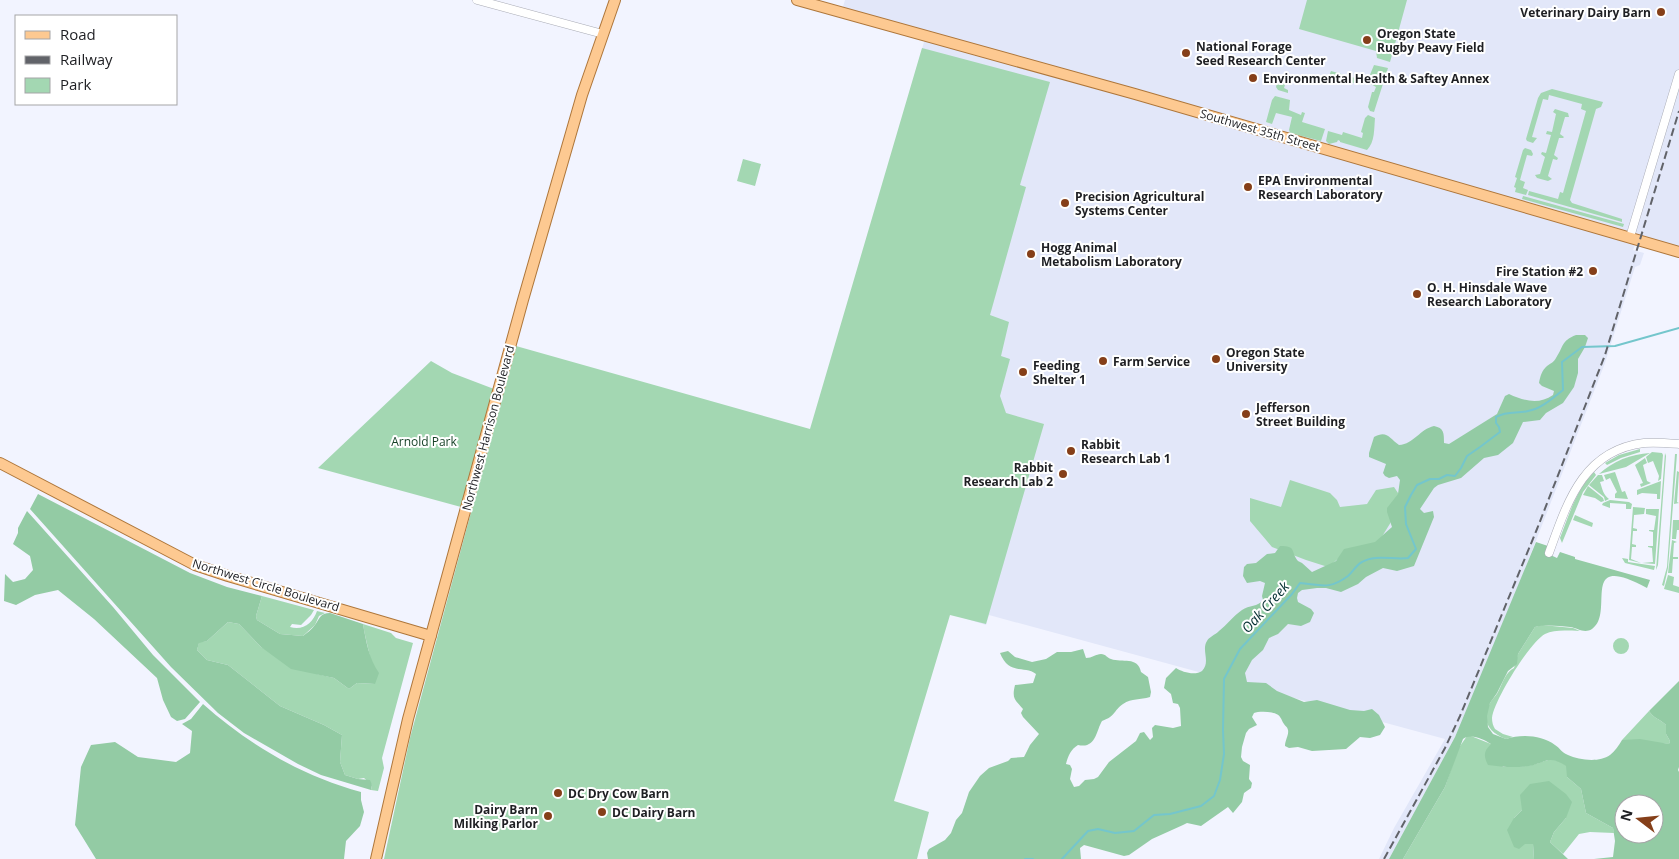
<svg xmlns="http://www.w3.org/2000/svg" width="1679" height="859" font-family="'Open Sans',sans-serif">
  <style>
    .built { fill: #e2e7f9 }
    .green { fill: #a3d7b2 }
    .forest { fill: #93cba4; fill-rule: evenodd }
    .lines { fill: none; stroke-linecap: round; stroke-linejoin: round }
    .stream { stroke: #74c6cc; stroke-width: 2 }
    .minor-casing { stroke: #a9abb5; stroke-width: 9 }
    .major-casing { stroke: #ae763a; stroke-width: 12 }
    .minor { stroke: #fff; stroke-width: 8 }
    .major { stroke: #fdc991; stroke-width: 10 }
    .rail { stroke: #616369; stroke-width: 2; stroke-dasharray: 8 4; stroke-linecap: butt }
    .poi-dot { fill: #853f19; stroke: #fff; stroke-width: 2 }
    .labels { text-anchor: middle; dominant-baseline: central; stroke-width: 4; stroke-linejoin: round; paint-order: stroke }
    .poi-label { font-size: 12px; font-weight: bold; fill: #1e1f23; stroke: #fff; text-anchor: start }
    .street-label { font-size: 12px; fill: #1e1f23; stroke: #fff }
    .park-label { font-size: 12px; fill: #133e24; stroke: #fff }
    .water-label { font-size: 14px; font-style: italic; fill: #063033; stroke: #fff }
  </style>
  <rect width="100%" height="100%" fill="#f2f4ff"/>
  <!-- built -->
  <path class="built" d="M845,0H1679V248L1638,237L1633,250L1644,253L1640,265L1635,267L1605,363L1511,605L1455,737L1389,859H1379L1394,828L1445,739L989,615L986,625L951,614L813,431L926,35L842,10Z"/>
  <!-- green -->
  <path class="green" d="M1307,0H1407L1390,62L1377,58L1376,51L1299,29Z
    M922,48L1050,82L1020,185L1026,187L990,315L1009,322L1001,356L1010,359L1000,396L1006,413L1044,424L986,624L950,615L894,801L929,812L917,859H384L410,738L516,346L810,429Z
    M1374,65L1388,68L1374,112L1370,111L1368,107L1372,92H1374L1376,87L1367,82Z
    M1331,71L1355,78V81L1358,82L1357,84L1329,76Z
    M1283,74L1288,75L1284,88L1288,90V93L1278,90L1276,87L1278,79Z
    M1552,89L1603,102L1601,107L1596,109L1570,200L1572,203L1622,219V222L1528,195L1529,191L1558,199L1560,192L1563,193L1586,111L1581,109L1582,104L1549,95L1548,100L1543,99L1532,137L1537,138L1533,143L1527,141L1526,139L1538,98L1541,93Z
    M1275,96L1290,100L1289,110L1301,115L1302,112L1305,113L1302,122L1325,129L1321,141L1290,133L1289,130L1292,117L1276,113L1272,124L1266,122L1272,100Z
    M1555,109L1568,113L1569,117H1565L1560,134L1564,137L1563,138H1559L1554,155L1558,158L1557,160L1553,159L1548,176L1552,179L1548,181L1537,178L1535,175L1540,174L1545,157L1541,154L1542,152L1546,153L1551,135L1546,134L1547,131L1552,132L1556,114L1553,112Z
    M1368,115L1375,118C1374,129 1375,142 1367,150L1340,142V141L1338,140L1337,142L1329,144L1326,141L1328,131L1342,135L1343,132L1362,138L1363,133L1361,132L1365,118Z
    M1525,148L1531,150L1533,154L1532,156L1527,155L1520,180L1525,182L1523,188L1528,190L1526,195L1515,192L1516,188L1514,187L1517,178L1515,177L1523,150Z
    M743,159L761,164L755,186L737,181Z
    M1523,196L1624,224L1623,227L1522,199Z
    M431,361L452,373L494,389L461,507L318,468Z
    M1640,449V452L1621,458L1607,465L1605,463L1619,455Z
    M1652,452L1662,453L1663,455L1661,479L1658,481L1659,476L1653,461L1648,463L1646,457Z
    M1650,453L1626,467L1599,474C1613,461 1631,454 1650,453Z
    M1665,453L1666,456L1658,565L1656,570Z
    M1675,454H1677L1668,568L1664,586L1662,585L1667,567Z
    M1645,458L1647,463L1643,465L1647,481L1651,483L1641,487L1640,484L1643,483L1635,465Z
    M1677,471L1679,472L1677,502L1679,503L1674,504Z
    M1594,472L1596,475L1583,492L1562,543L1560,538C1569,515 1576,490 1594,472Z
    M1615,472L1622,492L1625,491L1628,499L1615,498V494L1617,492L1610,478L1606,480L1604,475Z
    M1598,475H1602L1604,481L1600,482C1603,491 1603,494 1609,499L1605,501L1604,497L1589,485Z
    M1290,480L1330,493L1337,500L1340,507L1367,504L1376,490L1394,487L1400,496L1391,522L1378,543L1350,549L1328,567L1306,560L1272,547L1250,521V498L1281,507Z
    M1661,481L1660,499H1657V494L1642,493L1637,495V490Z
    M1588,486L1603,498L1604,501L1601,502L1595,498L1583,495Z
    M1610,500L1629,502L1632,504L1631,509H1626V504L1610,503V508L1602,505L1603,503Z
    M1633,507L1645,508L1644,514L1634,515L1633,528L1637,529V531H1633L1632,544L1636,545V547H1632L1631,559L1641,563L1629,560Z
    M1646,509H1659L1655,564L1642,563L1653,562L1652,548L1648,547V546H1653V532L1649,531V530H1654L1656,516L1646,514Z
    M1575,515L1593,523L1592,527L1573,520Z
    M1673,520H1679V530H1677L1676,539H1672Z
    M1672,540L1677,542L1674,543L1673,557H1678V559H1673L1672,573H1675H1668Z
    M1622,558L1628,559V562L1655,566L1654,570L1625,563Z
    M1668,575L1674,577L1673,585L1679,587V593L1664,589Z
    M262,596L314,610L311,615L301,625L292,624L290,627C303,631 313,623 317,611L325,613L319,616L315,625L303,636L280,634L257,620L256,616Z
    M228,622L239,624L261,647L317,674L334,678L349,689L357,683L375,684C373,663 366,644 363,624L391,633L396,638L413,643L382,758L384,768L378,791L371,790L372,785L364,778L358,779L345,775L340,762L342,735L324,725L280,706L228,665L207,660L197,650L199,642L207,641Z
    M1542,625L1573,628L1580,631C1569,631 1555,629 1545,634C1530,642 1494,700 1492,718C1492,722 1493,726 1495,729L1503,734L1513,737L1506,739C1489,732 1481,722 1490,703C1493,698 1497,695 1499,690C1503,682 1506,672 1514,668L1518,654L1535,627Z
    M1613 646a8 8 0 1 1 16 0a8 8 0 1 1-16 0Z
    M1649,711C1653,718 1660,719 1666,725V734L1670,741L1669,744L1622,740Z
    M1467,736H1471L1491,744L1503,767C1512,767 1523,767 1532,765C1548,761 1551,755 1567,766V777L1581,789L1586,813L1613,828L1614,833L1590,832L1579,834L1563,854L1550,842L1554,832L1566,818L1522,810L1514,818L1525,844H1533L1534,859H1403L1445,787L1458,749Z"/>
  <!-- forest -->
  <path class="forest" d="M1576,335H1585L1588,338L1585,347L1578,359V373L1574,387L1563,403L1546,413L1540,420L1523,422L1513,443L1498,455L1484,458L1461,478L1438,485L1434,488L1420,509L1424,513L1433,511L1434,517L1414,566L1397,571L1383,568L1366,577L1358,584L1341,592L1326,588H1317L1302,590L1298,593L1297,598L1298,602L1311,609L1314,613L1310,622L1301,626L1288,624L1278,634L1269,638L1263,650L1252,660L1245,673L1247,682L1266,683L1277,691L1304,702L1317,700L1350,710L1364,711L1372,709L1379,715L1385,727L1380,735L1370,738L1360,737L1346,749L1312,751L1298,747L1289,748L1285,746C1285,740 1289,735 1288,730C1287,726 1286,727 1284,724C1282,722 1282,719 1280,717C1277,711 1259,711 1254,713L1252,717L1257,725L1249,729L1246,733L1242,747L1241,757L1243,761L1250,765L1249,779L1252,783L1251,788L1244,793L1242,802L1233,813L1228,807L1201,826L1187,823L1183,825L1152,839L1129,855L1124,856L1084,845L1080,848L1081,859H928L927,853L929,849L945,840L951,833L956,820L962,813L969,792L980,776L989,768L1008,761L1011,758L1024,757L1030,745L1039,734L1023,717L1021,713L1023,709C1014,699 1012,698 1015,685L1033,683L1036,674C1025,665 1009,676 1000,653L1008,651L1015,657L1032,662L1046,659L1057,652H1071L1083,649L1086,658C1092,658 1096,654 1101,654C1106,654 1107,658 1111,659C1122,663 1138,656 1141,672L1148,677L1151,692L1150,697C1140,700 1132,698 1123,704C1113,711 1116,716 1102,721C1096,731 1096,749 1078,745C1071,749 1068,756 1066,764L1070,765L1072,769L1070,779L1074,787L1079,786L1085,780L1094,779L1098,777L1109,762L1136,741L1140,733L1144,732L1150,740L1153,737L1152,728L1155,725L1173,728L1181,726L1180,708L1178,704L1173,703L1171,694L1164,688L1166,678L1176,668C1182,672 1195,676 1202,671C1211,662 1201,650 1207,641C1209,637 1215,635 1219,631C1227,625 1233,616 1242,610C1249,605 1258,607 1263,600L1262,596L1265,583L1260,581L1247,583L1243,576L1244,567L1247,564L1256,563L1267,554L1275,553L1280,546C1297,546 1290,551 1298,561L1302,563L1312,572L1336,561L1344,549L1375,542L1392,527L1387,512V508L1398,494L1400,480L1397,476L1389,478L1385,476L1383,473L1386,464L1369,457V453L1374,437C1387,430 1389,438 1399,445C1414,444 1420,429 1434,426C1444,428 1444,433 1444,443L1449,444L1497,414L1505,396L1509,394C1524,401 1539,405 1553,395L1554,391L1542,386L1539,383C1540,377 1542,370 1547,366C1551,363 1554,362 1556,358C1564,346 1561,341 1576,335Z
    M38,494L190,573L227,587L262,596L256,616L257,620L280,634L303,636C307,633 312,629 315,625C320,618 320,613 330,613L363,624C366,641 369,659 379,673L375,684L357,683L349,689L334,678L291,669L261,647L239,624L228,622L207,641L199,643L197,650L207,660L228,665L280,706L324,725L342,735L340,762L345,775L358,779L370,780L372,785L371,790L321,775L298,764L244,733L218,713L171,667L30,509Z
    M27,511L113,607L153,655L200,702L185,719L177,721L171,717L163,700L157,678L94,619L58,590L35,595L16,605L4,601L5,574L13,582L25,579L33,570L30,556L13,544L18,533V528Z
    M1536,542L1548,546L1546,553L1557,558L1560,552L1575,557V559L1650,580L1647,588C1577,550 1616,613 1592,629C1584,634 1578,628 1570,627C1559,626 1546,624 1535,627L1518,654L1517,664L1508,671L1497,693L1490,703L1487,716L1488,727L1493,734L1506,739C1521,734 1542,735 1555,745C1560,748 1562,753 1568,755C1579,760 1599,763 1610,755C1615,751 1619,745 1622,740L1640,739L1669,744L1670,741L1666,734V725C1660,719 1653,718 1649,711L1679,681V767L1678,770L1679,772V859H1594L1613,857L1615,841L1613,828L1586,813L1581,789L1567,777L1566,766C1548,754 1546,763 1529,766C1515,768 1502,767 1488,765C1483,755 1484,751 1491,744C1483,739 1471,733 1463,739L1445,787L1403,859H1389L1455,737ZM1624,804H1654V834H1624Z
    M203,704C249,745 302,776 361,792V800L364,812L360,826L346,841L344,859H96L75,825L81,767L91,745L115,742L138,757L176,762L190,753L192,731L182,724L191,719Z
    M1549,781L1566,794L1572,802L1566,818L1554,832L1550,842L1568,859H1534L1533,844H1525L1519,849L1514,847L1507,830L1514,818L1522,810L1520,795L1530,784Z"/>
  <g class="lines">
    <!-- stream -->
    <path class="stream" d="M1025,859H1033
      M1062,859L1088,831L1098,829L1115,833L1134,831L1154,815L1170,814L1201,806L1214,796L1220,780L1224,754L1223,730L1224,679L1240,649L1292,594L1300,583C1321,585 1329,590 1348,576C1353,572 1356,565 1362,562C1375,554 1394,560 1408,558L1416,549L1406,524L1405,507L1411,495L1417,485L1430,479H1439L1447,475L1455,476L1461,468L1467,456L1480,447L1500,432L1499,427L1496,423V417C1508,410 1517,414 1528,411C1541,409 1553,398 1563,390L1562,362L1582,347L1615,346L1679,328"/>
    <defs>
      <path id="minor" d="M477,0L603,34
        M1630,237L1679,74
        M1549,553C1567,503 1583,450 1644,443C1656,442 1667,443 1679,444"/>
      <path id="major" d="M797,0L1135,94L1679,252
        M0,463L195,565L228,576L431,636
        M376,859L408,719L523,300L582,95L615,0"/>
    </defs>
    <!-- minor casing -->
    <use href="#minor" class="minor-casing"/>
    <!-- major casing -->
    <use href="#major" class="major-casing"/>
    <!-- minor -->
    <use href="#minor" class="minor"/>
    <!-- major -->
    <use href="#major" class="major"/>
    <!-- rail -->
    <path class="rail" d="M1384,859L1445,748L1460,716L1537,529L1605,355L1679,111"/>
  </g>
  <!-- markers -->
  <g class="poi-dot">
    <circle cx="1661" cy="12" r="5"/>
    <circle cx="1367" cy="40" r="5"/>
    <circle cx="1186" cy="53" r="5"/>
    <circle cx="1253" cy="78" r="5"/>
    <circle cx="1248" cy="187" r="5"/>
    <circle cx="1065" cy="203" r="5"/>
    <circle cx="1031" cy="254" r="5"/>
    <circle cx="1593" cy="271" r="5"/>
    <circle cx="1417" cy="294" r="5"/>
    <circle cx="1216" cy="359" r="5"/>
    <circle cx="1103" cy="361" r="5"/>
    <circle cx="1023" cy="372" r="5"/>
    <circle cx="1246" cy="414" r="5"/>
    <circle cx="1071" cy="451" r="5"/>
    <circle cx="1063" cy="474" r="5"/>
    <circle cx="558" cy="793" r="5"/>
    <circle cx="602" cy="812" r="5"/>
    <circle cx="548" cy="816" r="5"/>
  </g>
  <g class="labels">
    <!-- poi labels -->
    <g class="poi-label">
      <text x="1651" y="12" text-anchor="end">Veterinary Dairy Barn</text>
      <text x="1377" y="33">Oregon State<tspan x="1377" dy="14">Rugby Peavy Field</tspan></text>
      <text x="1196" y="46">National Forage<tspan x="1196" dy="14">Seed Research Center</tspan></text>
      <text x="1263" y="78">Environmental Health &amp; Saftey Annex</text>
      <text x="1258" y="180">EPA Environmental<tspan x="1258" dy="14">Research Laboratory</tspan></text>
      <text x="1075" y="196">Precision Agricultural<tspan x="1075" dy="14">Systems Center</tspan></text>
      <text x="1041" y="247">Hogg Animal<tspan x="1041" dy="14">Metabolism Laboratory</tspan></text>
      <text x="1583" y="271" text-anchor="end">Fire Station #2</text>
      <text x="1427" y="287">O. H. Hinsdale Wave<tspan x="1427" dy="14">Research Laboratory</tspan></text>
      <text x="1226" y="352">Oregon State<tspan x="1226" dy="14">University</tspan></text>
      <text x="1113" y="361">Farm Service</text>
      <text x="1033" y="365">Feeding<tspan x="1033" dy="14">Shelter 1</tspan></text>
      <text x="1256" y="407">Jefferson<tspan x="1256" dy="14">Street Building</tspan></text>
      <text x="1081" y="444">Rabbit<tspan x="1081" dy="14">Research Lab 1</tspan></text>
      <text x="1053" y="467" text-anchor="end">Rabbit<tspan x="1053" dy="14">Research Lab 2</tspan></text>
      <text x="568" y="793">DC Dry Cow Barn</text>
      <text x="538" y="809" text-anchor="end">Dairy Barn<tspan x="538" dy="14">Milking Parlor</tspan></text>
      <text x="612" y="812">DC Dairy Barn</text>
    </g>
    <!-- street labels -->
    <g class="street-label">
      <text transform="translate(1260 130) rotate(16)">Southwest 35th Street</text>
      <text transform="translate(488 428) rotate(-75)">Northwest Harrison Boulevard</text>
      <text transform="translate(266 585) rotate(17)">Northwest Circle Boulevard</text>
    </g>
    <!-- park labels -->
    <g class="park-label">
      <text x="424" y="441">Arnold Park</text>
    </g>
    <!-- water labels -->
    <g class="water-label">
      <text transform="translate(1265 607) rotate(-48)">Oak Creek</text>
    </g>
  </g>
  <!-- legend -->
  <rect x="15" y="15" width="162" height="90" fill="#ffffff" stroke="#a5a5a7"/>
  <rect x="25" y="31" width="25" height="8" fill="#fdc991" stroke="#a5a5a7"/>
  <text x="60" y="40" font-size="15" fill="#1e1f23">Road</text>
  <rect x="25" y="56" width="25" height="8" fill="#616369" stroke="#a5a5a7"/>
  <text x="60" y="65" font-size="15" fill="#1e1f23">Railway</text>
  <rect x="25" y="78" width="25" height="15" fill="#a3d7b2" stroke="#a5a5a7"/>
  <text x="60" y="90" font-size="15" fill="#1e1f23">Park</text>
  <!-- north arrow -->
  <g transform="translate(1639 819) rotate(286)"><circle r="24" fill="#ffffff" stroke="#a5a5a7"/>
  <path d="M0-4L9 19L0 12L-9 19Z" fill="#853f19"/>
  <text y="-8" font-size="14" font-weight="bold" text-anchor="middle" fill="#1e1f23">N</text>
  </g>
</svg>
